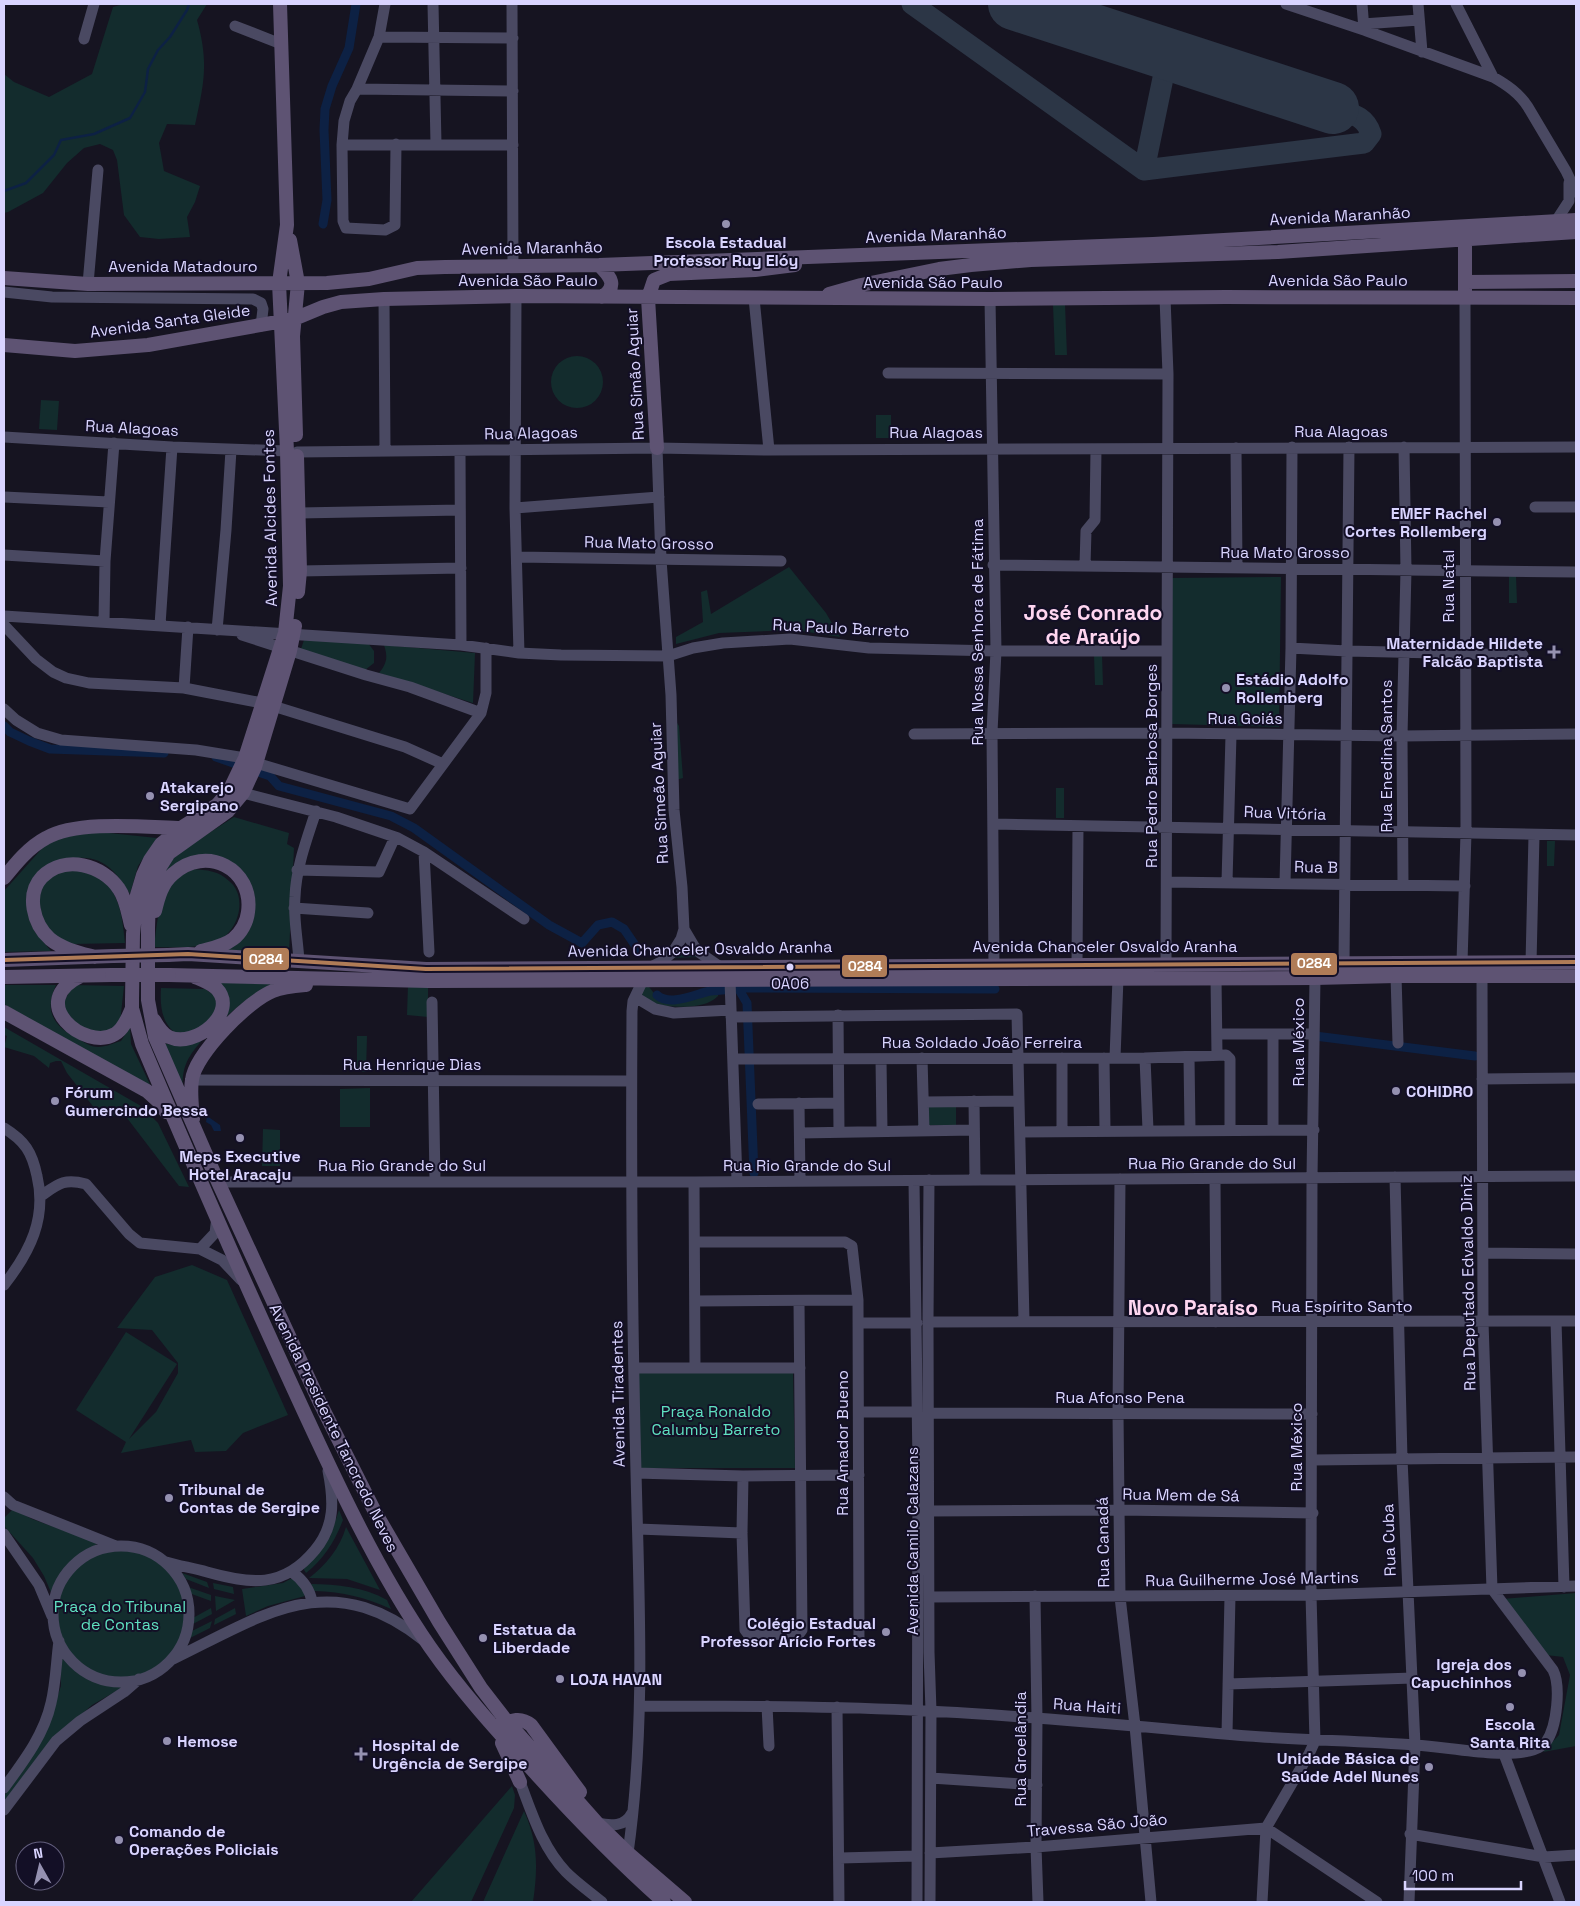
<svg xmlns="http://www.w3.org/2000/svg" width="1580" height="1906" font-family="'Space Grotesk',sans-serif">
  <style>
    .green { fill: #132c2d }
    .water { fill: #0d2144 }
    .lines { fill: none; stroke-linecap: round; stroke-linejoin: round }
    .stream { stroke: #0d2144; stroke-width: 2.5 }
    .canal { stroke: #0d2144; stroke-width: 9 }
    .taxiway { stroke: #2c3646; stroke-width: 21 }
    .runway { stroke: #2c3646; stroke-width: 52 }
    .minor { stroke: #4a4962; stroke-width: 11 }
    .major { stroke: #5e5373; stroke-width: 14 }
    .major-bridge { stroke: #5e5373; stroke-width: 14 }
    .bus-1-casing { stroke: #130f26; stroke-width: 8 }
    .bus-1 { stroke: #b07c57; stroke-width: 4 }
    .poi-dot { fill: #9591b1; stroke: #130f26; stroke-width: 2 }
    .bus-dot { fill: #d9d4ff; stroke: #130f26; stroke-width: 2 }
    .labels { text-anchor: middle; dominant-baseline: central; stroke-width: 4; stroke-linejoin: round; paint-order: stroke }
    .bus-label { font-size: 15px; fill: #d9d4ff; stroke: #130f26 }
    .street-label { font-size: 16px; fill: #d9d4ff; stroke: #130f26 }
    .poi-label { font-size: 16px; font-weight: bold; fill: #d9d4ff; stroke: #130f26; text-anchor: start }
    .park-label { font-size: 16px; fill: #5fe0c0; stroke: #130f26 }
    .district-label { font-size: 21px; font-weight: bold; fill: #ffd6f0; stroke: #130f26 }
    .line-badge { stroke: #130f26; stroke-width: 2 }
    .badge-label { font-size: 14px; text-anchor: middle; font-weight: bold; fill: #fff }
  </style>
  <rect width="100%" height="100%" fill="#161421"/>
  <!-- green -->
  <path class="green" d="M124,4H207L197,20C209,63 204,83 195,125L167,124L159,143L164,171L200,186L195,202L187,217L190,237L159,239L140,237L124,215L117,160L113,150L100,144L84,148L67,163L43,193L8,212L4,213V74L14,82L49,97L92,74L113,7Z
    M1065,304L1067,355H1055L1053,305Z
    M551 382a26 26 0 1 1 52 0a26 26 0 1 1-52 0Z
    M41,400L59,401L57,430L39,429Z
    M876,415H891V438H876Z
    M789,567L826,613L840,637L795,630L719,633L676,644V637L703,622L701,592L707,590L711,614Z
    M1509,576H1516L1517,603H1509Z
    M1281,577L1279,727L1172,724V578Z
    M304,640L368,643L374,651V663L365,670L301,649Z
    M384,645L475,653L473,703L379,673C387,663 388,657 384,645Z
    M1094,655H1102L1103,685H1095Z
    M674,718L679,726L683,778L676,780Z
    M1056,788H1064V818H1056Z
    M234,817L289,833L287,844L294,848L289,953H221L247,931L246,882L202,857L156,884L173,856Z
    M90,831L157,838L138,866L130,894C125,887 120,878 113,871C93,850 66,857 44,870L29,919L35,932L51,951L4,952V891L46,844L66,836Z
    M1547,841H1555L1554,866H1547Z
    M193,869C207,870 219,871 229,881C249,897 238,933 216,942C197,949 174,947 154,947C157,925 158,895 176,879C180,875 188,872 193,869Z
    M89,870C95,874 103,879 108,885C121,901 123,923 125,943L72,944L55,937L44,927L36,900L37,889L54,872Z
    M681,951L689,952L700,957L669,958Z
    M217,983H276C250,995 237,1006 217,1026Z
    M4,985H56C44,1011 53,1026 77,1038C83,1042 91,1047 98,1047C106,1047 114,1043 121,1041L130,1027L131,1044L154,1093L4,1004Z
    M73,985L124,986L120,1023L112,1030L97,1032L81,1028L61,1007Z
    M408,985H428V1017L407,1015Z
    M641,987H649C654,992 656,999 663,1002C675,1006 701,996 714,993L718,992V996C702,1012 669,1006 648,1004L638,988Z
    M161,988L205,989L214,995L219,1012L197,1034L174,1032C161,1021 160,1004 161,988Z
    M4,1027L141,1106L158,1123L189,1187L179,1186L127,1118L99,1114L67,1073L61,1061H56L50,1063L49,1068L34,1056L4,1047L7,1036L4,1035Z
    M357,1036H367L366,1072H357Z
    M203,1039C186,1059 181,1068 183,1095L159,1041C175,1049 186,1043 203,1039Z
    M370,1088V1127H340V1089Z
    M918,1106H956V1125H918Z
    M263,1129L280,1130V1166H262Z
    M192,1265L227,1280L288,1415L243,1433L226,1451L195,1452L191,1440L121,1453L126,1442L76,1410L126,1332L177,1364L129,1439L156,1412L178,1373V1363L152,1330L117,1328L155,1277Z
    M638,1373H793L795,1468H639Z
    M13,1509L32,1519L98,1543L63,1571L53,1597L44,1576L33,1558L4,1526V1518Z
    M339,1510L343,1520C335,1541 324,1559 306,1573L303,1568L330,1537Z
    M346,1527L380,1590L347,1579L309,1578C326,1565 340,1548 346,1527Z
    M54 1614a67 67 0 1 1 134 0a67 67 0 1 1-134 0Z
    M182,1573L207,1582L209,1588L186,1579Z
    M294,1577L299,1580L305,1596L268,1606L246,1616L242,1589L283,1583Z
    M213,1583L233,1587L234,1594L214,1589Z
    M311,1584C337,1584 364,1587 387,1600L391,1609C364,1597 344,1592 314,1591Z
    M188,1587L211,1595V1601L189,1593Z
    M1576,1593V1746L1543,1752L1559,1735L1570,1675L1563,1657L1546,1655L1502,1599Z
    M215,1596L235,1600L216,1611Z
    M211,1608L212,1614L191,1625V1619Z
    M235,1608L236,1614L214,1625L215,1619Z
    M212,1621L210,1628L186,1640L188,1633Z
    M60,1656C86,1682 89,1683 125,1686L92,1705L45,1747L4,1802V1796L26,1765L46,1728L61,1686Z
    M512,1786L515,1795L514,1808L471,1902H411Z
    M524,1811C538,1842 538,1868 533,1902H483Z"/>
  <!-- water -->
  <path class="water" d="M207,1116L220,1125L221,1131H214L211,1125L206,1122Z"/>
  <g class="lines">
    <!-- stream -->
    <path class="stream" d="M4,191L26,183L54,155L61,140L94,134L130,118L145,92L148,69L158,50L170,37L187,10L189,4"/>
    <!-- canal -->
    <path class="canal" d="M323,224L327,200L324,130L325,109L332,86L349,48L356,4
      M4,726L10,732L29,741L50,749L164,753
      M216,757L270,776L279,786L391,816L414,828L549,925L582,943L598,925L612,922L624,929L639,951
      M738,988L747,1003L754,1173
      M657,995C670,1007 695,994 710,991C719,990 729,990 738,988L995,989
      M1315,1036L1475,1056"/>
    <!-- taxiway -->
    <path class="taxiway" d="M912,4L1144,170L1364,143L1371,134C1365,115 1351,114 1333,108
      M1144,170L1168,54"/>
    <!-- runway -->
    <path class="runway" d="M1014,4L1333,108"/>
    <!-- minor -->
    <path class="minor" d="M385,4L379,37L357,89L350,101L344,121L342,145L343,221L346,228L385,230L395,225L396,144
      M433,4L436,144
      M512,4L513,267
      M1286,4L1364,30L1493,77C1507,85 1519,93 1528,107L1566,171L1576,192
      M1362,4L1364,30
      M1418,4L1422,52
      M1456,4L1493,77
      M1363,24L1419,20
      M235,26L281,44
      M379,37L513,38
      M84,39L94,4
      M357,89L513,91
      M342,145H513
      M1556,221L1569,201V183
      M88,284L98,170
      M4,292L52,297L253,299L261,303L263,309L261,326
      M516,296L515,508L519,653
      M754,298L769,450
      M1165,298L1168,374L1166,963
      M384,299L385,451
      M990,299L996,651L992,732L994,965
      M888,373L1168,374
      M4,437L172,447L287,451
      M1236,448L1237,568
      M460,451L461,645
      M297,452L657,448L769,450L1576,447
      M4,497L109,502
      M1535,507H1576
      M515,508L659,497
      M299,513L460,510
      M4,555L105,561
      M517,557L781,561
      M993,565L1576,572
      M1085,565L1086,531L1095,520L1096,449
      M300,571L461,568
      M4,616L461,645L519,653L561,655L668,656L693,648L723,643L790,639L869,648L996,651H1166
      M104,622L105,561L114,443
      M4,625L36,659L53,672L66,678L89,683L184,688L262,703
      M160,625L172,447
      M217,630L226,530L231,450
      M242,635L366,675L410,687L481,713
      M1291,648L1347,651L1523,655
      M184,688L188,627
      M273,706L405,747L443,764
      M4,709L16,720L37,733L61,740L196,750L245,758
      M914,734L1167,733L1402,736L1576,734
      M256,763L410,809L481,713L486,693V648
      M243,793L336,817L398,838L424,852L524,919
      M993,824L1576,835
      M424,852L429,952
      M297,870L379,872L395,837
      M1167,882L1465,886
      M1227,882L1231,735
      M1285,883L1291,648L1292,447
      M1403,884L1402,736L1406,570L1404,447
      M294,908L368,913
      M684,929L694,946L700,953L719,966L730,980L737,1181
      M299,962C298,940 293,918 295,897C296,867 307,839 316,811
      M1462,962L1466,833L1465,299
      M1344,963L1349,447
      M1531,963L1534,835
      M1077,964L1078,826
      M651,967L661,962L673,952L681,939L684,929L682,887L674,810L671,695L661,560L657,448
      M1396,976L1398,1043
      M1216,978L1217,1055
      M635,997L655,1009L674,1013L731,1010
      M432,1002L435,1181
      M838,1015L839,1132
      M731,1017L1017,1014L1024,1321
      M1217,1034H1313
      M1273,1034V1130
      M1189,1057L1190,1130
      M922,1058L924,1130
      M1062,1058V1131
      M1104,1058L1105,1130
      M1115,1058L1118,978
      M1145,1058L1148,1130
      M734,1059L1145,1058L1226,1055L1230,1059V1130
      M881,1059L882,1131
      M1482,1079L1576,1078
      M192,1080L631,1081
      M974,1101L975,1179
      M924,1102L1019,1101
      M799,1103L800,1181
      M758,1104L838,1103
      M4,1128C25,1141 32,1152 37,1176C47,1218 30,1252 4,1285
      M1020,1132L1314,1130
      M800,1133L974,1130
      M1395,1177L1402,1459L1415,1745L1409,1902
      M1120,1179L1118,1413L1120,1597L1135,1726L1151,1902
      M1215,1179L1216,1322
      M929,1180L928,1322L929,1652L931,1711L930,1902
      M914,1181L918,1466L917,1902
      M218,1182H694L1576,1176
      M694,1182L695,1367
      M41,1196C58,1184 64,1178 86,1184L129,1234L140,1243L200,1249L222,1260L241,1280
      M695,1242H845L852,1246L858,1300L859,1643
      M200,1249L215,1233L217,1217
      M1483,1253L1576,1254
      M696,1301L858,1300
      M1556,1321L1564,1587
      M928,1322L1576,1321
      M858,1323H917
      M634,1368H800
      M859,1412H917
      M928,1413L1312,1414
      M1313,1460L1576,1457
      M636,1473L743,1476L859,1475
      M743,1476L742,1533L745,1630L748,1634L753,1635L799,1634L802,1630L799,1301
      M4,1497L13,1505L116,1546
      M929,1511L1119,1510L1313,1513
      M638,1529L742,1533
      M4,1534L39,1585L52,1616
      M53 1614a68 68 0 1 1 136 0a68 68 0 1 1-136 0Z
      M166,1562C179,1566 193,1568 207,1572C250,1584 283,1589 315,1550C335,1526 334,1501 328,1471
      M292,1572C303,1580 310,1589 312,1602
      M1035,1596L1037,1719L1036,1847L1038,1902
      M929,1597L1311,1595L1576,1586
      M173,1659C264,1615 329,1566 423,1640
      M1228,1684L1413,1678
      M641,1706C736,1706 832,1706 927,1711C1034,1716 1141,1727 1248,1736C1304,1740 1360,1741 1416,1745C1448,1747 1499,1758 1529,1751C1535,1750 1543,1746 1546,1742C1557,1727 1561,1686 1553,1670L1492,1589L1483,1322L1482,976
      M767,1706L769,1746
      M837,1707L839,1902
      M1227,1734L1230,1596
      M1504,1754L1560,1902
      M931,1778L1037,1785
      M520,1782C532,1813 542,1847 566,1872C577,1883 590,1892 602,1902
      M4,1788C23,1762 44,1735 51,1703C56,1683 56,1662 59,1641
      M4,1810L56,1741L80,1721L124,1692L139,1679
      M597,1823C611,1826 625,1827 632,1813
      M1410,1834L1544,1857L1576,1855
      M628,1853C646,1725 639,1600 636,1472C632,1319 631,1165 632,1011L633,1001L643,980
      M930,1853L1036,1847L1266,1828L1377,1902
      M840,1858L917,1856
      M1262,1902L1266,1828L1309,1754L1315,1741L1311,1595L1312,1178L1315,978"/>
    <!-- major -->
    <path class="major" d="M280,4L287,225L279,283L287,451L290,586L285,633L245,758L229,791L217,805L181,828L161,844L150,860L143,875L137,895L133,934L132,1000V1008L142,1044C191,1160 241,1275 294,1390C333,1475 376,1569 430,1647C462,1693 500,1734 538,1776C578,1820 619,1862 664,1902
      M290,240L298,283L293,336L296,435
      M1465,240V290
      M599,265C611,277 618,286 602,297
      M4,278L88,284L327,283L369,279L417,268L445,267L599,265L1153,244L1576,220
      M1465,282L1576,281
      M829,294L861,285L939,269L971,265L1031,260L1278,252L1576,232
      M4,345L75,351L148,345L294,319L323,307L341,302L384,299L516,296L990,299L1226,297L1576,298
      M657,448L648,298L654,280L669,274L755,270L795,265
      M297,456L300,571L298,592
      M295,626L290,651L255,767L243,793L228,811L169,853L155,875L149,895L148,928V1000L155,1037L218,1182L320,1403L375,1512L439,1622L481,1688L505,1719L597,1823L628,1853L685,1902
      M4,878C16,863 29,847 46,838C77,820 145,827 181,828
      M155,911C158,898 162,883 173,874C206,844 254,869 248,912C247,922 241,933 233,939C224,946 212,948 201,951
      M168,955L188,954L426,969L1576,962
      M95,957C80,953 62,949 50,939C33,924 26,894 42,877C65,854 103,865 119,889C126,899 128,913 131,925
      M4,960L113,956
      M169,975L429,981L1315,978L1396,976H1576
      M81,976C25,1002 85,1052 115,1034C124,1029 128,1017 132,1008
      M4,977L112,975
      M4,1012L147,1091L158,1101L166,1112
      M154,1020C158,1027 162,1034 169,1037C195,1049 240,1012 216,988C210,983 202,980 195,977
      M193,1119C192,1106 190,1092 192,1080C195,1054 249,1000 273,991C283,987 295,986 306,985
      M502,1727C511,1719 521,1717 531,1725L580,1792
      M502,1743L520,1782"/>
    <!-- major-bridge -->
    <path class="major-bridge" d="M113,956L168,955
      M112,975H169"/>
    <defs>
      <path id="bus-1" d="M4,960L188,954L426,969L1576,962"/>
    </defs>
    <!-- bus-1 casing -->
    <use href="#bus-1" class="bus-1-casing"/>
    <!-- bus-1 -->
    <use href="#bus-1" class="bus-1"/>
  </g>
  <!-- markers -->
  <g class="poi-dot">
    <circle cx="726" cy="224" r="5"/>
    <circle cx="1497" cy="522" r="5"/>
    <path d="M1551.5 644.5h5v5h5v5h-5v5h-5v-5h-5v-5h5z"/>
    <circle cx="1226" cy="688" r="5"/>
    <circle cx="150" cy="796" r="5"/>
    <circle cx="1396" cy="1091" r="5"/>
    <circle cx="55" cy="1101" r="5"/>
    <circle cx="240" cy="1138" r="5"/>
    <circle cx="169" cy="1498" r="5"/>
    <circle cx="886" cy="1632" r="5"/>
    <circle cx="483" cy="1638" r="5"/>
    <circle cx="1522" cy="1673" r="5"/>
    <circle cx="560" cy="1679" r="5"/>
    <circle cx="1510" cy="1707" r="5"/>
    <circle cx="167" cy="1741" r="5"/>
    <path d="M358.5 1746.5h5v5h5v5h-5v5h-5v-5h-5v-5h5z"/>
    <circle cx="1429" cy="1767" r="5"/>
    <circle cx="119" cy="1840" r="5"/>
  </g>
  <circle class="bus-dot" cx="790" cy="967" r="4.5"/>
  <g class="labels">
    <!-- bus labels -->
    <g class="bus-label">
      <text x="790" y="983">OA06</text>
    </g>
    <!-- street labels -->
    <g class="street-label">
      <text transform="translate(1340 216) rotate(-3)">Avenida Maranhão</text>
      <text transform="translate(936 235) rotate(-2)">Avenida Maranhão</text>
      <text transform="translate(532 248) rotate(-1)">Avenida Maranhão</text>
      <text x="183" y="266">Avenida Matadouro</text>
      <text x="528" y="280">Avenida São Paulo</text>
      <text x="1338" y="280">Avenida São Paulo</text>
      <text x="933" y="282">Avenida São Paulo</text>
      <text transform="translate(170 321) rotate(-8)">Avenida Santa Gleide</text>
      <text transform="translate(635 374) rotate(-93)">Rua Simão Aguiar</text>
      <text transform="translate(132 428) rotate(3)">Rua Alagoas</text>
      <text x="1341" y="431">Rua Alagoas</text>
      <text x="936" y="432">Rua Alagoas</text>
      <text transform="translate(531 433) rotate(-1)">Rua Alagoas</text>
      <text transform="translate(270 518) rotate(-91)">Avenida Alcides Fontes</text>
      <text transform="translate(649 543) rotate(1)">Rua Mato Grosso</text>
      <text x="1285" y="552">Rua Mato Grosso</text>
      <text transform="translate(1448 586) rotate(-90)">Rua Natal</text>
      <text transform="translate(841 628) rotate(3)">Rua Paulo Barreto</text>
      <text transform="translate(977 632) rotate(-90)">Rua Nossa Senhora de Fátima</text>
      <text x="1245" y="718">Rua Goiás</text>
      <text transform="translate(1386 756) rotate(-90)">Rua Enedina Santos</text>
      <text transform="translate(1151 766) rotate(-90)">Rua Pedro Barbosa Borges</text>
      <text transform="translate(659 793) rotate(-93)">Rua Simeão Aguiar</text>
      <text transform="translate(1285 813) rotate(2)">Rua Vitória</text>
      <text transform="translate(1316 867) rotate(1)">Rua B</text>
      <text x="1105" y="946">Avenida Chanceler Osvaldo Aranha</text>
      <text transform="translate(700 949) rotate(-1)">Avenida Chanceler Osvaldo Aranha</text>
      <text x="982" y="1042">Rua Soldado João Ferreira</text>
      <text transform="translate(1298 1042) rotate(-90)">Rua México</text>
      <text x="412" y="1064">Rua Henrique Dias</text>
      <text x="1212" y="1163">Rua Rio Grande do Sul</text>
      <text x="402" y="1165">Rua Rio Grande do Sul</text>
      <text x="807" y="1165">Rua Rio Grande do Sul</text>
      <text transform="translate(1468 1283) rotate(-91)">Rua Deputado Edvaldo Diniz</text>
      <text x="1342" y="1306">Rua Espírito Santo</text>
      <text transform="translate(618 1394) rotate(-91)">Avenida Tiradentes</text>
      <text x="1120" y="1397">Rua Afonso Pena</text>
      <text transform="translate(334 1428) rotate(64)">Avenida Presidente Tancredo Neves</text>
      <text transform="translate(842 1443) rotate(-90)">Rua Amador Bueno</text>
      <text transform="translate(1296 1447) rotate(-90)">Rua México</text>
      <text transform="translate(1181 1495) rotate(1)">Rua Mem de Sá</text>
      <text transform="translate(1389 1540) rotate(-92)">Rua Cuba</text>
      <text transform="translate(912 1541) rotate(-90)">Avenida Camilo Calazans</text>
      <text transform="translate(1103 1542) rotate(-91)">Rua Canadá</text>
      <text transform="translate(1252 1579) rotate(-1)">Rua Guilherme José Martins</text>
      <text transform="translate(1087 1706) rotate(4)">Rua Haiti</text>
      <text transform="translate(1020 1749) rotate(-90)">Rua Groelândia</text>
      <text transform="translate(1097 1825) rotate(-5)">Travessa São João</text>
    </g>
    <!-- poi labels -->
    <g class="poi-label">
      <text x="726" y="242" text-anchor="middle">Escola Estadual<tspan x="726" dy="18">Professor Ruy Elóy</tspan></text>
      <text x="1487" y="513" text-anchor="end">EMEF Rachel<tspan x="1487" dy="18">Cortes Rollemberg</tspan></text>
      <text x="1543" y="643" text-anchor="end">Maternidade Hildete<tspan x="1543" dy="18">Falcão Baptista</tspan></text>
      <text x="1236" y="679">Estádio Adolfo<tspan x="1236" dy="18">Rollemberg</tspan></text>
      <text x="160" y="787">Atakarejo<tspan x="160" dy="18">Sergipano</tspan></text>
      <text x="1406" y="1091">COHIDRO</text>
      <text x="65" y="1092">Fórum<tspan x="65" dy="18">Gumercindo Bessa</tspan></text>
      <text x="240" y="1156" text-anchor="middle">Meps Executive<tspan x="240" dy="18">Hotel Aracaju</tspan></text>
      <text x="179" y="1489">Tribunal de<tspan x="179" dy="18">Contas de Sergipe</tspan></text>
      <text x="876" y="1623" text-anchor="end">Colégio Estadual<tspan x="876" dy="18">Professor Arício Fortes</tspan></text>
      <text x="493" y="1629">Estatua da<tspan x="493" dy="18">Liberdade</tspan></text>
      <text x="1512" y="1664" text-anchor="end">Igreja dos<tspan x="1512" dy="18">Capuchinhos</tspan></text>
      <text x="570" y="1679">LOJA HAVAN</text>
      <text x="1510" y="1724" text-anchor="middle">Escola<tspan x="1510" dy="18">Santa Rita</tspan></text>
      <text x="177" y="1741">Hemose</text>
      <text x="372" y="1745">Hospital de<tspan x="372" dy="18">Urgência de Sergipe</tspan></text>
      <text x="1419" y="1758" text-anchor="end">Unidade Básica de<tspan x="1419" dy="18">Saúde Adel Nunes</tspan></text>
      <text x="129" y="1831">Comando de<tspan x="129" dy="18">Operações Policiais</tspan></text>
    </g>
    <!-- park labels -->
    <g class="park-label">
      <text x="716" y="1411">Praça Ronaldo<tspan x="716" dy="18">Calumby Barreto</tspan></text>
      <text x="120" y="1606">Praça do Tribunal<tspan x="120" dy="18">de Contas</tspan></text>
    </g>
    <!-- district labels -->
    <g class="district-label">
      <text x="1093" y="612">José Conrado<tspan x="1093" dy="24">de Araújo</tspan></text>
      <text x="1193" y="1307">Novo Paraíso</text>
    </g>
  </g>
  <g class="line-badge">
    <rect x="242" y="947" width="48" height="24" rx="5" fill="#b07c57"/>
    <rect x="1290" y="952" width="48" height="24" rx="5" fill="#b07c57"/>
    <rect x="841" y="954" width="47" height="24" rx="5" fill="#b07c57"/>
  </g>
  <g class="badge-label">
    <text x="266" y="964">0284</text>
    <text x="1314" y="968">0284</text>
    <text x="865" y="971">0284</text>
  </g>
  <!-- border -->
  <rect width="1580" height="1906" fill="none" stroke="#d9d4ff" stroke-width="10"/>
  <!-- north arrow -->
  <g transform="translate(40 1866) rotate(352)"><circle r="24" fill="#130f26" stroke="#625e7d"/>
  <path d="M0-4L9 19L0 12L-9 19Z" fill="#9591b1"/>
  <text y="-8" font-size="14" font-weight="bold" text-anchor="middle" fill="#d9d4ff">N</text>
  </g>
  <!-- scale -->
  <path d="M1405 1881v8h116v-8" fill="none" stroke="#d9d4ff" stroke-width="2.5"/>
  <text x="1412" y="1881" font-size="15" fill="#d9d4ff" stroke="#130f26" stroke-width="4" paint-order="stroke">100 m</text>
</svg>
